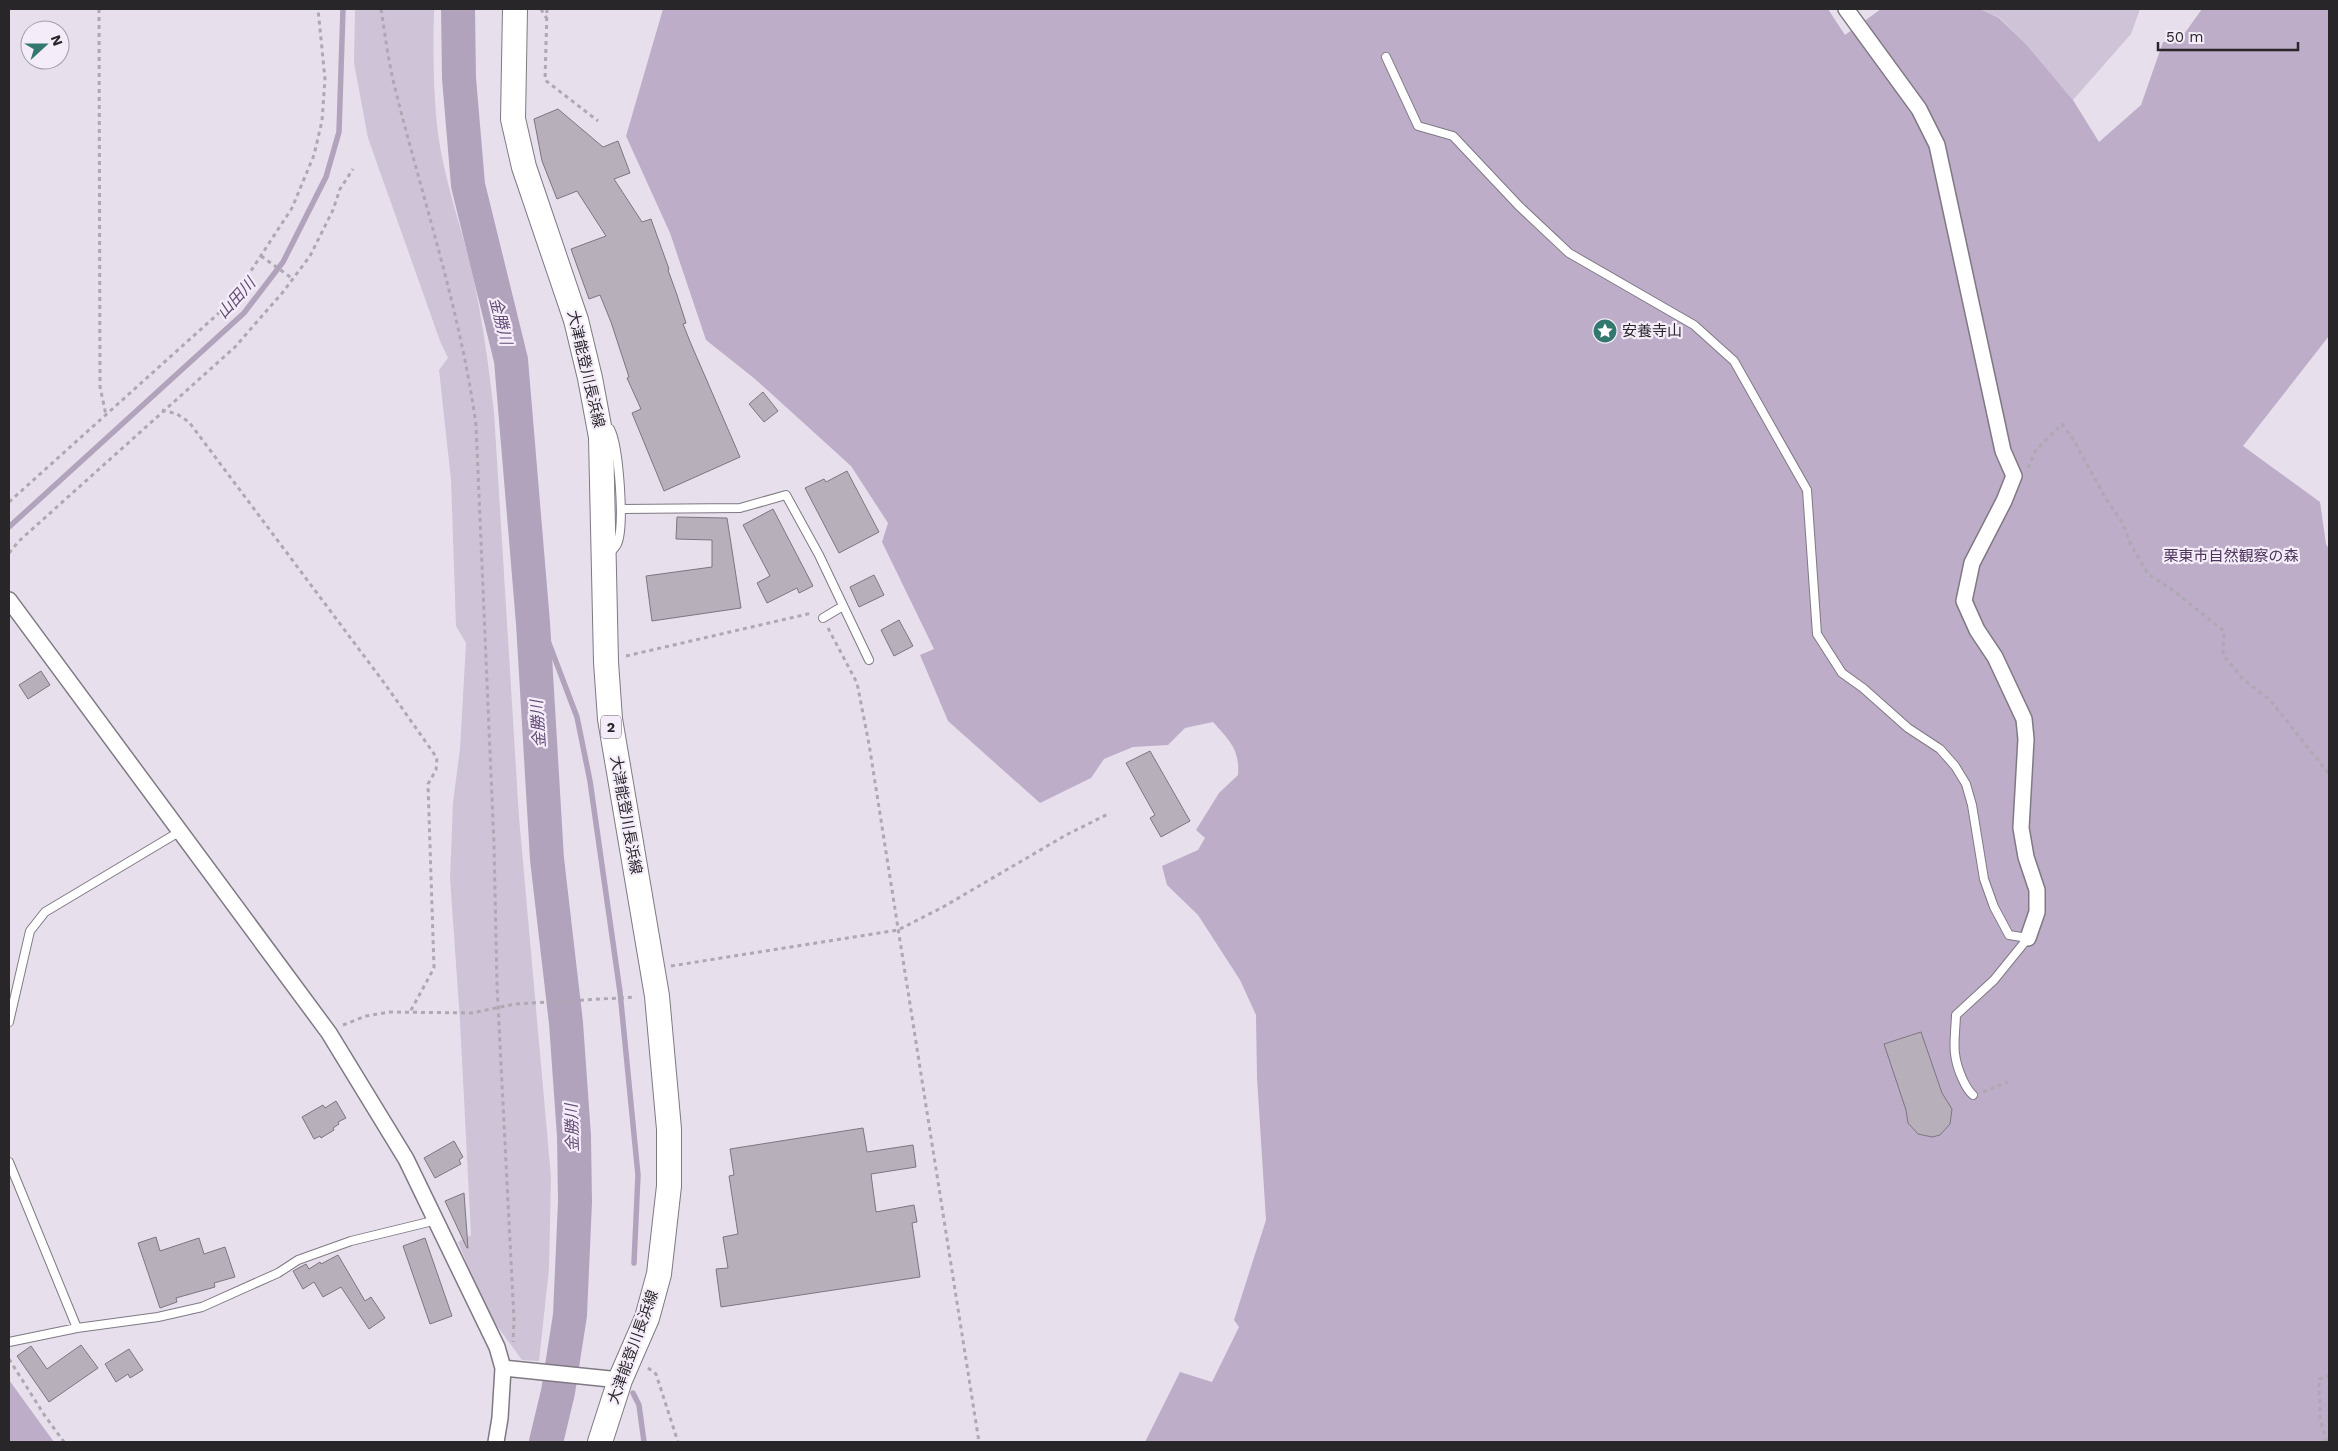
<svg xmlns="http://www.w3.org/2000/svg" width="2338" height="1451" font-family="'Work Sans','Noto Sans JP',sans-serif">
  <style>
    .green { fill: #cfc3d8 }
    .forest { fill: #bdadc8 }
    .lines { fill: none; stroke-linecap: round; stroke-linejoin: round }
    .stream { stroke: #b2a3bd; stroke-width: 5.5 }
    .river { stroke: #b2a3bd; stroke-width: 34 }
    .building { fill: #b7b0bb; stroke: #7c7681 }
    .service-casing { stroke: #7f7984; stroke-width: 10 }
    .minor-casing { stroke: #7f7984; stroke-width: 18 }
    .primary-casing { stroke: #7f7984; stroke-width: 26 }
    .path { stroke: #aea8b2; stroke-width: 3; stroke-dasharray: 4 4; stroke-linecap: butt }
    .service { stroke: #fff; stroke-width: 8 }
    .minor { stroke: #fff; stroke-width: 15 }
    .primary { stroke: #fff; stroke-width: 24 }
    .labels { text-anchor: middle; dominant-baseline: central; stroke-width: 4.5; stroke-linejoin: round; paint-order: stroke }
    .shield { fill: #f4edf9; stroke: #666268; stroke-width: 1 }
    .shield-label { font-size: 14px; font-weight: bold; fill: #29262a }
    .poi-label { font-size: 15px; fill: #29262a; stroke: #f4edf9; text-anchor: start }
    .street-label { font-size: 15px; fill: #29262a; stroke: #f4edf9 }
    .park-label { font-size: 15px; fill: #4d355c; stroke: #f4edf9 }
    .water-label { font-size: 16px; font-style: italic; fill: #644c75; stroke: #f4edf9 }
  </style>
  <rect width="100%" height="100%" fill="#e7e0ec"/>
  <!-- green -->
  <path class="green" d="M355,9H434C433,50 433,92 438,134C445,184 463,231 474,281C483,324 489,368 494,412L519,817L551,1177L549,1269L539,1361L522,1360L486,1311L458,1242L471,1235L460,1021L450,878L453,802L460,749L466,643L456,626L451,480L439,370L448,358L440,341L368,138L354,63Z
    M1980,9H2140L2131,34L2073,100L2025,43L2000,18Z"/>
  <!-- forest -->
  <path class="forest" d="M663,9H1828L1845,35L1881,9H1980L1999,18L2025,43L2073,100L2099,142L2141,105L2163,42L2179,41L2202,9H2329V336L2243,446L2320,502L2326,544L2329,549V1442H1145L1180,1372L1212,1382L1239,1327L1234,1320L1266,1220L1257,1078L1256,1015L1240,980L1198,915L1167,885L1162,866L1198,850L1205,838L1196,830L1219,793L1238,775C1240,749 1229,740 1213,722L1185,728L1168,745L1133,747L1104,759L1091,778L1040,803L948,721L920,655L934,649L882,542L888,523L851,466L755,379L706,340L670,233L626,136Z
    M9,1380L54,1442H9Z"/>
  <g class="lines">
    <!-- stream -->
    <path class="stream" d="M9,527L244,313L283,262L326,177L339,132L343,9
      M531,596L577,717L590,781L620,992L638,1175L634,1263
      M633,1393L639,1405L644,1442"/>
    <!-- river -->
    <path class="river" d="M458,9L459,78L468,185L511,360L533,623L547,859L566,1023L574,1136L575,1202L570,1315L558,1392L546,1442"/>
  </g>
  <!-- building -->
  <path class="building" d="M558,109L603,147L618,141L630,173L614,179L642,222L651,219L669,269L668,270L677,295L686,323L683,324L691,344L740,457L664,491L632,413L641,409L627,378L629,377L611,322L600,295L589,299L571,249L606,236L577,191L557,199L542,161L534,119Z
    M763,392L778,411L764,422L749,404Z
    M847,471L879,532L839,553L805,488L824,479L826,482Z
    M773,509L813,586L799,593L797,588L767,603L757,583L770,576L743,525Z
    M677,517L727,518L741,608L652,621L646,576L712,567V540L676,539Z
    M874,575L884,595L859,607L850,587Z
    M899,620L913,646L894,656L881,630Z
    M41,671L50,685L28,699L19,685Z
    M1150,751L1190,821L1161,837L1150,818L1155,815L1126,763Z
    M1921,1032L1942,1093L1952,1109L1950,1124L1940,1135L1932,1137L1918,1134L1908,1123L1906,1110L1884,1044Z
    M336,1101L346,1118L338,1122L339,1124L333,1128L334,1130L321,1138L320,1136L314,1139L302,1117L323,1105L325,1108Z
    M863,1128L867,1152L913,1145L916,1167L871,1174L876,1212L914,1205L917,1222L912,1223L920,1277L721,1307L716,1269L728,1268L723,1237L738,1234L729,1176L734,1175L730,1149Z
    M454,1141L463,1157L459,1160L461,1164L435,1178L424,1158Z
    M464,1193L468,1248H467L445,1201Z
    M156,1237L160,1251L199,1238L204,1254L225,1247L235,1277L214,1283L215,1287L176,1298L177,1302L160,1308L138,1243Z
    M425,1238L452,1316L430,1324L403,1246Z
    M338,1255L365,1301L371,1297L385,1318L369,1329L341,1287L323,1297L314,1282L303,1289L293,1271L306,1264L309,1269L320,1262L321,1264Z
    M81,1345L98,1368L49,1402L17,1356L31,1346L47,1369Z
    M129,1349L143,1370L130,1378L128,1374L116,1382L105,1364Z"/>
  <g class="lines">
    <defs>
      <path id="service" d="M1386,57L1418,126L1453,136L1519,206L1569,253L1694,325L1734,361L1807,490L1817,634L1842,673L1863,688L1908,728L1940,749L1955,766L1966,784L1972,805L1984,879L1994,907L2009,935L2028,938
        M621,509L740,508L786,495L819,555L869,660
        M610,553C612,550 616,547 617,544C625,527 619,446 610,429
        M823,618L843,606
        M9,1022L30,931L45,912L179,832
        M1973,1095C1967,1090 1966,1086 1962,1078C1951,1053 1955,1041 1956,1015L1994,980L2028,938
        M9,1162L77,1328
        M9,1342L77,1328L158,1317L202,1307L278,1273L298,1260L351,1241L437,1220"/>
      <path id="minor" d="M1846,9L1919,109L1937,145L2003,451L2014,476L2004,501L1972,563L1964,601L1977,630L1995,657L2024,719L2026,739L2021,828L2026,857L2037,890V912L2028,938
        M9,600L329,1033L406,1159L497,1347L503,1368L620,1380
        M496,1442L500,1418L503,1368"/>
      <path id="primary" d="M515,9L513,119L524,167L576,320L590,378L601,437L606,662L610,719L657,996L669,1129V1186L659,1274L647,1318L620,1380L600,1442"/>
    </defs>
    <!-- service casing -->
    <use href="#service" class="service-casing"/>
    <!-- minor casing -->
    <use href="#minor" class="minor-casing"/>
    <!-- primary casing -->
    <use href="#primary" class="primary-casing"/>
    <!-- path -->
    <path class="path" d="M99,9L100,387L106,415
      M381,9C385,34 388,59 394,84C422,198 460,308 476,425L494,845L497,985L514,1320L513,1342
      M541,9L547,19
      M547,9L545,80L598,121
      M261,256L293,279
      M162,410L177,414L189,422L385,684L437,758L436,770L428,784L434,968L410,1012
      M2028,468L2036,450L2062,424L2073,439L2105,497L2123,524L2130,543L2148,574L2171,589L2224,631L2223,655L2243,679L2270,700L2329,774
      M9,502L230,303L292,208L314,155L322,121L325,79L318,9
      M9,553L19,541L235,347L283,292L310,256L333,210L340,189L353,169
      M828,628L857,683L869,744L979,1442
      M626,656L812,613
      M671,966L898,930L943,907L1066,835L1110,813
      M343,1025L366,1016L390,1012L472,1013L515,1004L636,997
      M1983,1092L2008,1082
      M9,1359L45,1416L64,1442
      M648,1368L656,1374L678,1442
      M2327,1442L2320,1419L2319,1379L2329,1376"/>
    <!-- service -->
    <use href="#service" class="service"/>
    <!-- minor -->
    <use href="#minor" class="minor"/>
    <!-- primary -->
    <use href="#primary" class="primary"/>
  </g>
  <!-- icons -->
  <defs>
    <symbol id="sight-disc" viewBox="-11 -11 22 22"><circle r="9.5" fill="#32786e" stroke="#f4edf9"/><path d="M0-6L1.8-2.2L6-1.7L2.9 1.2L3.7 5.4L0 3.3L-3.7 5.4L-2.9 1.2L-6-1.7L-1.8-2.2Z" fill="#fff"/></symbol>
  </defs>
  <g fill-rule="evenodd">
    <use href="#sight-disc" x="1591" y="317" width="28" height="28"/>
  </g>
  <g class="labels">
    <!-- shield labels -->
    <rect class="shield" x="601" y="715.5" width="20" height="23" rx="4"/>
    <g class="shield-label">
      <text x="611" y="727">2</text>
    </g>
    <!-- poi labels -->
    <g class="poi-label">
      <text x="1622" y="331">安養寺山</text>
    </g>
    <!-- street labels -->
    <g class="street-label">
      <text transform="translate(586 369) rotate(77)">大津能登川長浜線</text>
      <text transform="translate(626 815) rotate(80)">大津能登川長浜線</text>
      <text transform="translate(633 1347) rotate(-70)">大津能登川長浜線</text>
    </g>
    <!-- park labels -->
    <g class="park-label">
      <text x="2231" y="556">栗東市自然観察の森</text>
    </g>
    <!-- water labels -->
    <g class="water-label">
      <text transform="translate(236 298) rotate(-48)">山田川</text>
      <text transform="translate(501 321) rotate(76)">金勝川</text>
      <text transform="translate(538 724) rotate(-94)">金勝川</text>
      <text transform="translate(572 1128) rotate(-92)">金勝川</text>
    </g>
  </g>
  <!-- border -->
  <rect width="2338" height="1451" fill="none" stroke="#29262a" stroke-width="20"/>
  <!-- north arrow -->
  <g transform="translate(45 45) rotate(69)"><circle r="24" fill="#f4edf9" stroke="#a39da6"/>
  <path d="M0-4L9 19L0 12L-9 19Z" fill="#32786e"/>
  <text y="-8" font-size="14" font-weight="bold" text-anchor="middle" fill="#29262a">N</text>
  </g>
  <!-- scale -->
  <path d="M2158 42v8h140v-8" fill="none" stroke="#29262a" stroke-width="2.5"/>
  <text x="2166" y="42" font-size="15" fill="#29262a" stroke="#f4edf9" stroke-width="4" paint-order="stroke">50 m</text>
</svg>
